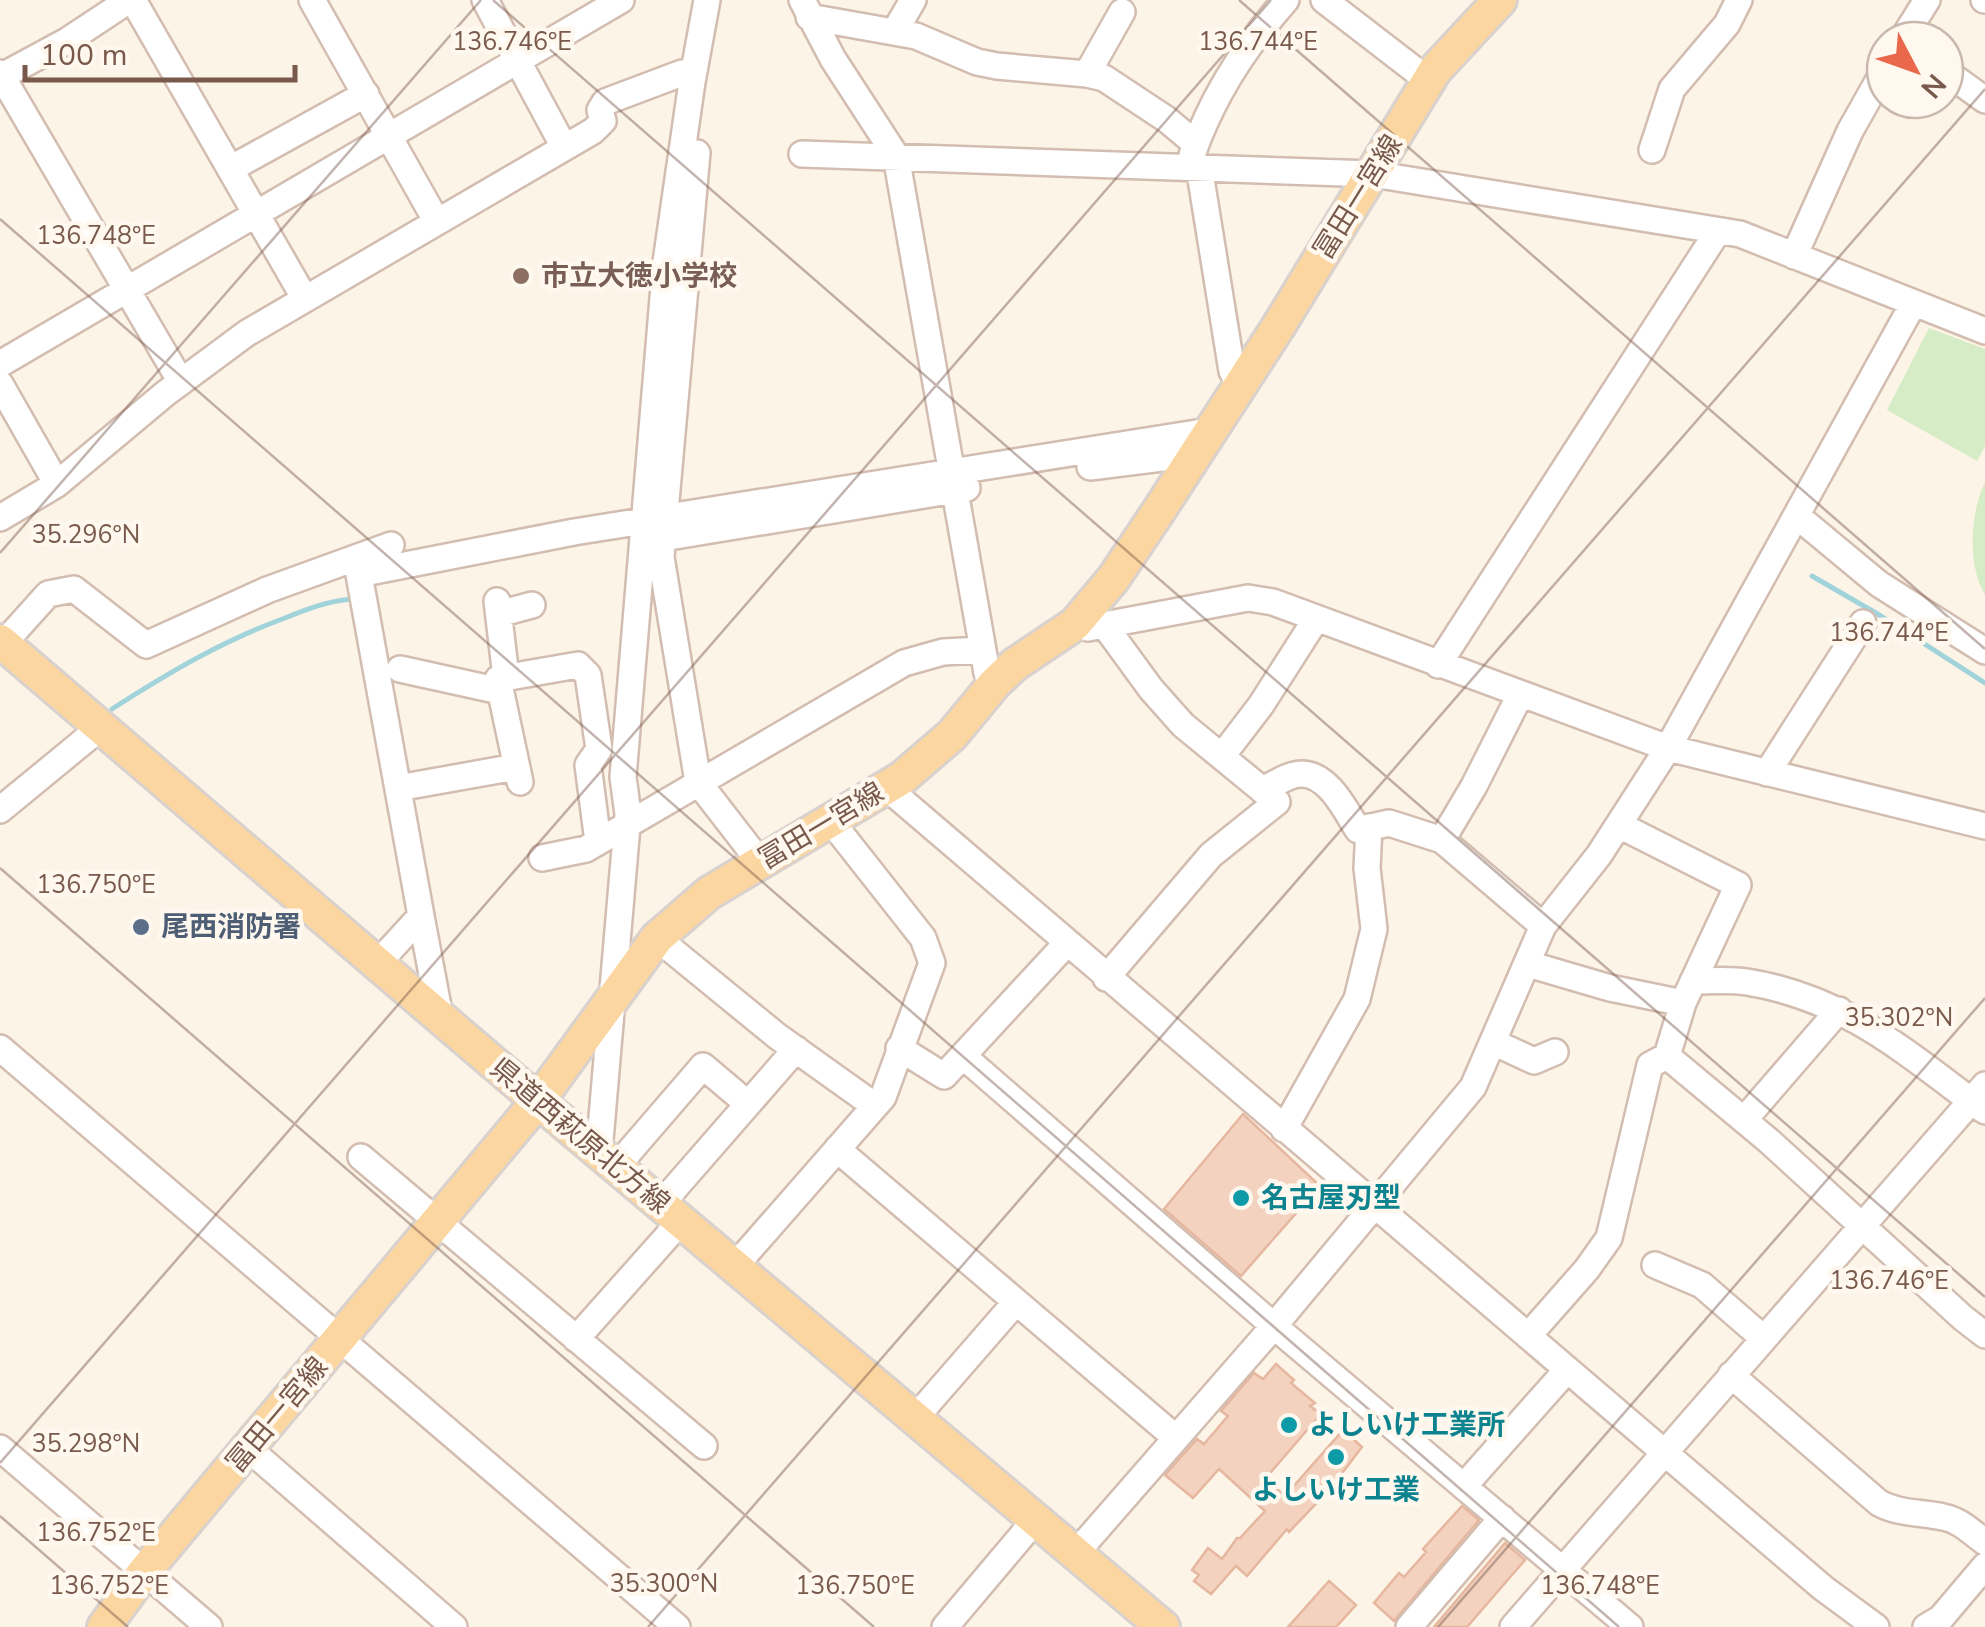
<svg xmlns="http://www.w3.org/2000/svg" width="1985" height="1627" font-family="'Nunito Sans','Noto Sans JP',sans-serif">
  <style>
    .green { fill: #d6ecc6 }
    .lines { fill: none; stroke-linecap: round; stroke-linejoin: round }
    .stream { stroke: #a1d3da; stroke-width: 5 }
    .building { fill: #f3d2bf; stroke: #e6b79f; stroke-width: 2.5 }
    .minor-casing { stroke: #d2bdb0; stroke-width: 30 }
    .major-casing { stroke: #d9d1cd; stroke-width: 38 }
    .minor { stroke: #fff; stroke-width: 25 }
    .major { stroke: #fcd6a0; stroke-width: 32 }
    .ticks { fill: none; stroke: #78594b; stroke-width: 2.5; stroke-opacity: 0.45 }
    .education-dot { fill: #8d6e63; stroke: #fff8ef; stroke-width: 4 }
    .service-dot { fill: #5c6f8a; stroke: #fff8ef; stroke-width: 4 }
    .culture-dot { fill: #0f9aa8; stroke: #fff8ef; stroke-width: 4 }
    .labels { text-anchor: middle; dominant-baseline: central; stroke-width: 9; stroke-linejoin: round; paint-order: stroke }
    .street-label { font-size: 28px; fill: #78594b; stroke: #fff8ef }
    .education-label { font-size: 28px; font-weight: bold; fill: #785e54; stroke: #fff8ef; text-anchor: start }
    .service-label { font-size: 28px; font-weight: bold; fill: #4e5e75; stroke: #fff8ef; text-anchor: start }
    .culture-label { font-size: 28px; font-weight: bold; fill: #0d838f; stroke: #fff8ef; text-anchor: start }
    .ticks-label { font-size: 25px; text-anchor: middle; fill: #78594b; stroke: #fff8ef; stroke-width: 9; stroke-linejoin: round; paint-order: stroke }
  </style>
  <rect width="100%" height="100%" fill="#fdf4e8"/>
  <!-- green -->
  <path class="green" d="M1929,328L1985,349V446L1977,461L1887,410Z
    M1985,482V595C1967,564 1970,514 1985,482Z"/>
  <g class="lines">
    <!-- stream -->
    <path class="stream" d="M1812,576L1881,616L1985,683
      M112,709C168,673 222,641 285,618C307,609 328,601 352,599"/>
  </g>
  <!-- building -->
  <path class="building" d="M1243,1114L1320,1186L1241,1276L1164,1209Z
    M1276,1364L1294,1380L1291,1383L1315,1403L1310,1406L1321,1414L1265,1479L1285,1496L1343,1430L1362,1447L1331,1488L1289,1532L1287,1529L1247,1576L1236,1566L1211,1594L1194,1581L1199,1575L1192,1570L1208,1548L1222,1559L1237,1538H1240L1265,1511L1219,1469L1193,1498L1165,1475L1197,1439L1204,1444L1228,1416L1221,1411L1254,1373L1263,1379Z
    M1462,1506L1479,1520L1394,1621L1374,1603L1399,1573L1404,1577L1426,1552L1423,1549Z
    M1505,1543L1525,1560L1467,1627H1434Z
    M1329,1581L1356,1605L1336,1627H1288Z"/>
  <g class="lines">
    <defs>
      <path id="minor" d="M133,0L305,299
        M312,0L437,222
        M485,0L564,147
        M802,0L833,59L896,156L987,673L995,683
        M1324,0L1429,81
        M1984,0H1985
        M809,17L916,36L977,62L997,66L1087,74L1104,78L1166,119L1196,144
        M895,31L913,0
        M1902,40L1927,0
        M1945,71L1985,100
        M0,73L181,382
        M1087,74L1122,12
        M2,76L67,41L129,0
        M1652,150L1672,89L1727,24L1739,0
        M697,153L661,557L698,782L760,862
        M802,154L1373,174L1740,234L1985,331
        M230,169L366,94
        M1794,256L1850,131L1885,69
        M0,364L621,0
        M0,384L57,484
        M1240,385L1232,371L1201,179L1192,155C1212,97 1245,46 1286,0
        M1090,467L1194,454
        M1797,516L1879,584L1985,651
        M0,518L57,484L166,393L247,333L593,131L603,121L600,110L605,102L682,73L693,74
        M663,538L967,488
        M356,558L421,916L378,963
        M359,574L574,532L1209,431
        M497,601L506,677
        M499,614L532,605
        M1075,624L1088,628L1248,598L1273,602L1668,748L1985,826
        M1105,626L1151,689L1183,725L1277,802L1211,855L1106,978
        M3,644L48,594L74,589L146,645L267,590L391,545
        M1438,665L1718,231
        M400,669L500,691
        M1222,756L1261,705L1316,619
        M1767,773L1863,623
        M520,782L498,679L578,665L588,675L599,749L588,765L598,842
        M886,787L1823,1588L1876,1627
        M398,788L516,767
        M1262,790C1273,785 1289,774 1301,774C1328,773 1346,811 1358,830L1389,823L1442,840L1543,926
        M0,810L101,727
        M1619,825L1738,885L1683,1003L1667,1056L1769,1141L1963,1318L1985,1335
        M1442,840L1474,786L1520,695
        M542,858L586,849L904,663L943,652L982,650
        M421,916L440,1017
        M657,938L777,1036L875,1106
        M1528,964L1610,988L1683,1003
        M1693,981C1710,981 1730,979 1747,982C1847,998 1907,1054 1985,1111
        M1493,1042L1534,1061L1555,1052
        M0,1048L677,1627
        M899,1048L944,1076L1066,944
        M963,1056L1274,1326L1630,1627
        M1744,1120L1839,1010
        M1284,1129L1357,999L1374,929L1367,868L1369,827
        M837,1149L1176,1438
        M599,1152L628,814L623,777L666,262L692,82L707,0
        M361,1157L704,1446
        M616,1167L703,1066L748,1104
        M661,1204L796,1049
        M1655,1265L1702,1285L1763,1338
        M735,1266L883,1097L932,963L923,938L830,820
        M1528,1336L1587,1269L1609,1238L1650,1065L1667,1056
        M576,1339L681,1221
        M1731,1375L1879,1503C1899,1514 1921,1512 1943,1517C1960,1520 1971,1532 1985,1542
        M916,1417L1016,1302
        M0,1448L209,1627
        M249,1449L454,1627
        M1464,1486L1567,1370
        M1076,1553L1274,1326L1473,1087L1543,926L1599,855L1668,748L1913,304
        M945,1627L1036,1519
        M1409,1627L1502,1518
        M1513,1627L1985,1085
        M1926,1627L1941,1618L1985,1566"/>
      <path id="major" d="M0,641L538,1101L1163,1627
        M104,1627L144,1572L538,1101L657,938L709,893L902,778L952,735L995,683L1014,665L1075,624L1113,579L1156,515L1278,327L1435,70L1500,0"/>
    </defs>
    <!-- minor casing -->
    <use href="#minor" class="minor-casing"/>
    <!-- major casing -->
    <use href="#major" class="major-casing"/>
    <!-- minor -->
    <use href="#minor" class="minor"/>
    <!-- major -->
    <use href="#major" class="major"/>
  </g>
  <!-- ticks -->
  <path class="ticks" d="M493,0L1985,1297M1239,0L1985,649M0,219L1619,1627M0,553L481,0M0,868L874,1627M0,1463L1271,0M0,1516L128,1627M648,1627L1985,89M1438,1627L1985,998"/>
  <!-- markers -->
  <circle class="education-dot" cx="521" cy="276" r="10"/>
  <circle class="service-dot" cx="141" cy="927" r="10"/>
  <g class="culture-dot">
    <circle cx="1241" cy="1198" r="10"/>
    <circle cx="1289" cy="1425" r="10"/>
    <circle cx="1336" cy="1457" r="10"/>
  </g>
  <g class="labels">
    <!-- street labels -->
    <g class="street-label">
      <text transform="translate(1358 197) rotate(-58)">冨田一宮線</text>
      <text transform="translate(821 826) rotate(-31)">冨田一宮線</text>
      <text transform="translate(580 1136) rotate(40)">県道西萩原北方線</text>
      <text transform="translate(277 1415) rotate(-50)">冨田一宮線</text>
    </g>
    <!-- education labels -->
    <g class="education-label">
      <text x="541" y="276">市立大徳小学校</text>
    </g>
    <!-- service labels -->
    <g class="service-label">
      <text x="161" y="927">尾西消防署</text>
    </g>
    <!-- culture labels -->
    <g class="culture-label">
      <text x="1261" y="1198">名古屋刃型</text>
      <text x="1309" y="1425">よしいけ工業所</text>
      <text x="1336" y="1490" text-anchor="middle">よしいけ工業</text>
    </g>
  </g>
  <g class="ticks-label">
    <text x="512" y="50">136.746°E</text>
    <text x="1258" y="50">136.744°E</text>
    <text x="96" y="244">136.748°E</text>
    <text x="86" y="543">35.296°N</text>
    <text x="1889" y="641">136.744°E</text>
    <text x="96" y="893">136.750°E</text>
    <text x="1899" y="1026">35.302°N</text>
    <text x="1889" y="1289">136.746°E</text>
    <text x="86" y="1452">35.298°N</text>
    <text x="96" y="1541">136.752°E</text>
    <text x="664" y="1592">35.300°N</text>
    <text x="109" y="1594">136.752°E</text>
    <text x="855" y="1594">136.750°E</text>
    <text x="1600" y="1594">136.748°E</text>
  </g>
  <!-- north arrow -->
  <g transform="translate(1915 70) rotate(131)"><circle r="48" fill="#fff8ef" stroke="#c9b8ad" stroke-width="2.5"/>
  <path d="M0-8L18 38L0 25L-18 38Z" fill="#e9684b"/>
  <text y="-15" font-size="28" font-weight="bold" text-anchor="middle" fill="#78594b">N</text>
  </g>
  <!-- scale -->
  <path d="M25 65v15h270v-15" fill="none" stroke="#78594b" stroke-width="5"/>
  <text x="40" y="65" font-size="30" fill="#78594b" stroke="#fff8ef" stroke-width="8" paint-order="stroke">100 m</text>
</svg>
